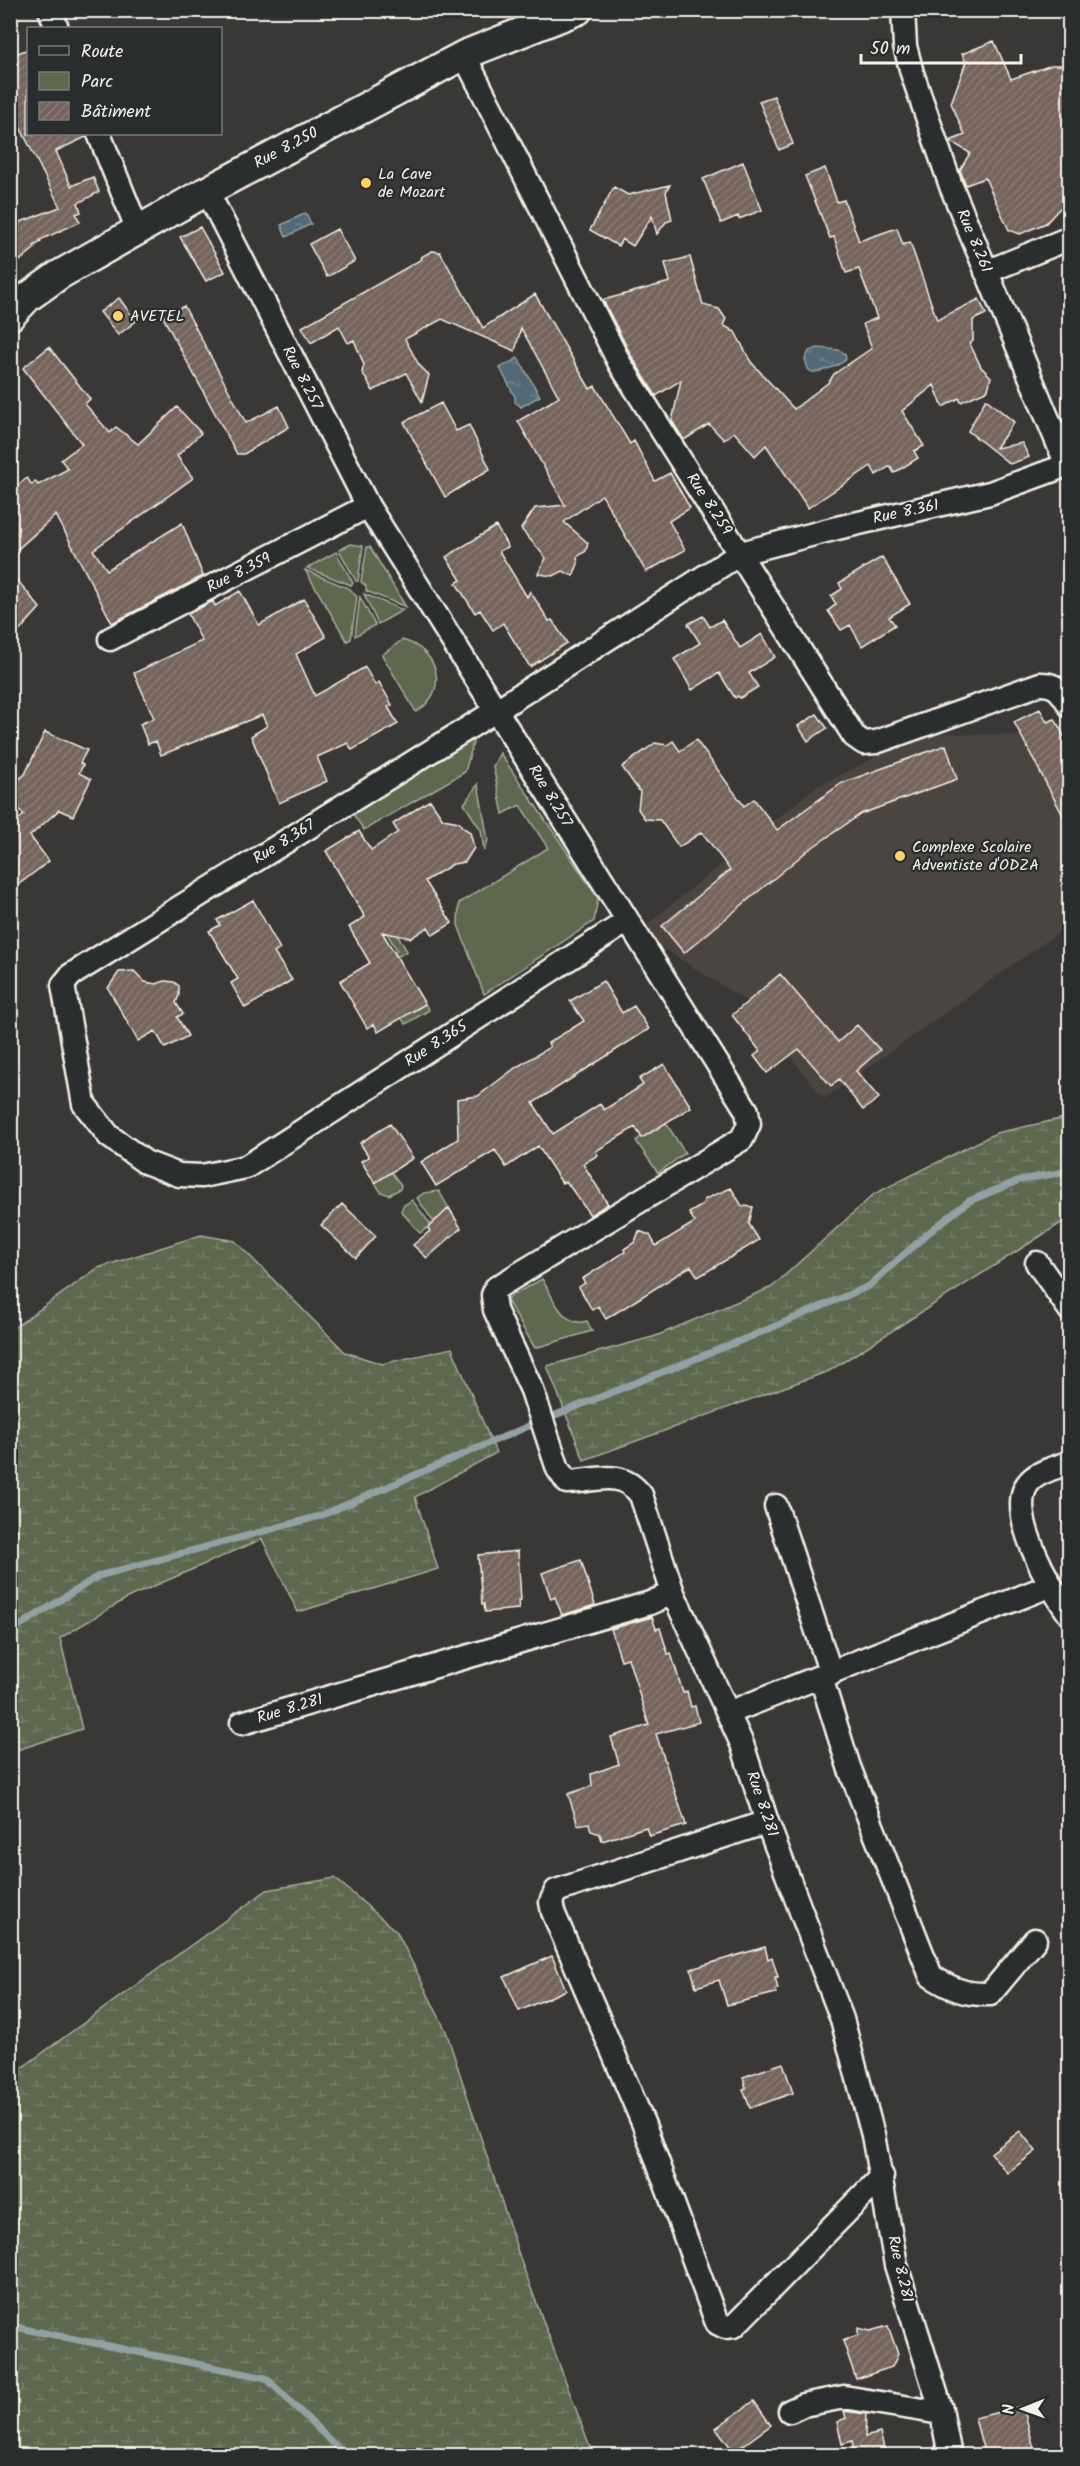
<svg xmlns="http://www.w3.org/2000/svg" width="1080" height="2466" font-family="Kalam,sans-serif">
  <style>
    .built { fill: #4b4542 }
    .green { fill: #5d684f; stroke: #a8ac9c; stroke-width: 1.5 }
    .wetland { fill: url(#wetland-marsh); stroke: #a8ac9c; stroke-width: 1.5 }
    .water { fill: url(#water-ripples); stroke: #93a0a4; stroke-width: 1.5 }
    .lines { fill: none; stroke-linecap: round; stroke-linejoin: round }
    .stream { stroke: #93a0a4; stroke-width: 7 }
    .building { fill: url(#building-hatch); stroke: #f4f1e8; stroke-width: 1.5 }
    .minor-casing { stroke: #f4f1e8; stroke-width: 27 }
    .tertiary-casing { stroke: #f4f1e8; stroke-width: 33 }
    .minor { stroke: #2a2d2e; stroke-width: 22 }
    .tertiary { stroke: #2a2d2e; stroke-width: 28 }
    .poi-dot { fill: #ffd166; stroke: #2a2d2e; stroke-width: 2 }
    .labels { text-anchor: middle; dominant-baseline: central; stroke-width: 4.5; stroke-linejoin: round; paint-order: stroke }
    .street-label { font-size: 16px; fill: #f4f1e8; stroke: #2a2d2e }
    .poi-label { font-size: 16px; fill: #f4f1e8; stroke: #2a2d2e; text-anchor: start }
  </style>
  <defs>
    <pattern id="wetland-marsh" width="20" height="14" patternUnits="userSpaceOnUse" patternTransform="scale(1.5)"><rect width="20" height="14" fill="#5d684f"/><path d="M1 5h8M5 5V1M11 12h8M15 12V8" fill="none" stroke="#757e68"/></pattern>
    <pattern id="water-ripples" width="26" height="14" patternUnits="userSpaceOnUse" patternTransform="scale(1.5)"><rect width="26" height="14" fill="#526a76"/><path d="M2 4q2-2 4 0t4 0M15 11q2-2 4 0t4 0" fill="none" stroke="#6c808a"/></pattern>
    <pattern id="building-hatch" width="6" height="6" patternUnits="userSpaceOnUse" patternTransform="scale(1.5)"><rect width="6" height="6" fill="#74635c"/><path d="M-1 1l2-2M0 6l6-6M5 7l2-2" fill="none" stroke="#887a73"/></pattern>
  </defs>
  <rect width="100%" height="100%" fill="#393837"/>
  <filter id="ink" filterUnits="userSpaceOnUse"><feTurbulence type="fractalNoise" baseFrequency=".0167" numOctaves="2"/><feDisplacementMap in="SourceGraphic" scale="12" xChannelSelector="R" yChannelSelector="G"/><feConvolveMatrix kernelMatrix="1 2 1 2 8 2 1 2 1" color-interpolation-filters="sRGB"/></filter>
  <g filter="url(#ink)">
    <!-- built -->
    <path class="built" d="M924,733L1069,737V925L824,1099L746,1001L638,932L816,787Z"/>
    <!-- green -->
    <path class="green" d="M351,544L363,546L358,581H356L339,550Z
      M367,547H370L406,607L366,591V586L361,582Z
      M336,552L353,583L351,585L307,568Z
      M305,570L350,589L357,597L351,639L347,641Z
      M364,594L403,610L378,624Z
      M360,597L375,625L355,636Z
      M402,640C438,649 451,691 416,712L382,655Z
      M474,739L465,772L364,830L351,811Z
      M500,753L598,898L594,921L484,994L458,925L459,903L548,848L520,805L503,814L493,766Z
      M478,784L488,840L484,851L481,830L464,804Z
      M390,923L407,951L397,957L393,953L397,950L383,927Z
      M425,1004L429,1010L406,1024L401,1018Z
      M666,1123L685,1153L658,1173L636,1141L654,1126Z
      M391,1172L401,1185L400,1189L389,1195L381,1192L375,1183Z
      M439,1191L451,1212L433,1221L417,1198L424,1193Z
      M412,1200L431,1225L420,1233L401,1211L403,1206Z
      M542,1279C552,1295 563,1329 587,1321L592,1331L535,1348L506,1299Z"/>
    <!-- wetland -->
    <path class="wetland" d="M1069,1117V1218L829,1371L584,1460L547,1366L656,1336L772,1287L874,1194L996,1133Z
      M201,1235L235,1241L345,1352L382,1364L452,1348L496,1453L415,1497L438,1569L298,1612L262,1539L129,1597L60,1638L82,1729L11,1752V1330L98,1268Z
      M335,1878L397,1932L446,2031L522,2264L593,2455H11V2068L23,2067L267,1890Z"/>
    <!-- water -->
    <path class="water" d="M306,213L311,224L286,237L281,225Z
      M818,348L839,350L845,354L846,359C841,365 820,373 812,372L808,369L805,359L809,351Z
      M518,358L540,396L521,407L515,402V397L500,368Z"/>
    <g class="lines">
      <!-- stream -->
      <path class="stream" d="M10,1632L98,1576L320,1516L538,1422L757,1334L869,1286L927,1234L969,1201L1020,1180L1070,1171
        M10,2326L266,2378L346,2456"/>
    </g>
    <!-- building -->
    <path class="building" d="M994,41L1011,79L1052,65H1070V197L1046,223L1020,234L1009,230L985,178L966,185L960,170L970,153L950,141L965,135L951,103L966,62L962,54Z
      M28,49V134H86V137L56,151L71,186L93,177L99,192L78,203L81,212L76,214L80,222L40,240L41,242L34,246L35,248L10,269V226L60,207L10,107V56Z
      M774,96L793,144L779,150L759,101Z
      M743,162L762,210L739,219L738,216L721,223L703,179Z
      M825,168L837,202L844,200L859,241L897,228L903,245L910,242L937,320L979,299L986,314L973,320V341L970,344L981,367L991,377L988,390L961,402L959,398L943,407L934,385L902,411L924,446L914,451L918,458L894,473L890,466L876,475L871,466L808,508L766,445L755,456L734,432L724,440L709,424L684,440L672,421L681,380L656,396L632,357L603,300L670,282L665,263L690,257L703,305L719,309L726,319L723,325L735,332L751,362L794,409L829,382L834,374L872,348L863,324L877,318L859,269L846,273L834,237L830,238L805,176Z
      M670,185L666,192L672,220L666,222L657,234L652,216L633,246L622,239L618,246L590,230L614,187L628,195Z
      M200,227L225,272L206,281L180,237Z
      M337,229L355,261L327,277L309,244Z
      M432,251L440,252L483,328L535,294L590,389L595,386L630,444L634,441L655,481L670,473L690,508L669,521L685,550L646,572L602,495L564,522L588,543L586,551L577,557L578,564L573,576L563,571L553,576L538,574L546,558L521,529L535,508L565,505L518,421L559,397L521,328L515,351L442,319L405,339L419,365L429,375L422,402L406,373L373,391L362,372L364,365L354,340L348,343L339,326L311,343L302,327L422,259L421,257Z
      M119,298L136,321L118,335L100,312Z
      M184,306L246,423L279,406L289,427L244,454H237L163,317Z
      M49,347L90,399L85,404L110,433L116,427L138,444L177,407L201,433L177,456L193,478L93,550L107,570L182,523L203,576L112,623L56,515L10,556V491L27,478L32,485L35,481L38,485L68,469L61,460L82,444L23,368Z
      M986,399L1014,422L996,448L1022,443L1029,457L1010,464L968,431Z
      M441,403L456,431L469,425L490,469L445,497L404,422Z
      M496,526L508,547L499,551L527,597L530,591L549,621L552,620L567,643L530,667L503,623L493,630L480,610L475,613L456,583L461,580L446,557Z
      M882,557L910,604L889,617L895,625L862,646L850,625L841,630L828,611L836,604L831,596L842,589L839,583Z
      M10,571L40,608L10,641Z
      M240,591L259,625L304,599L326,637L296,654L315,696L365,667L375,685L379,682L392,705L388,707L398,724L352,750L348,743L317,757L327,781L279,803L251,736L267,726L262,715L161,755L156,741L148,744L140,724L154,718L134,673L202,641L188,614L213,601L215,606Z
      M703,616L710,627L722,620L740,648L762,634L775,657L749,673L758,687L740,698L738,696L735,698L719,673L692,690L674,659L700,643L688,624Z
      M1040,709L1047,722L1055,719L1070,747V829L1014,722Z
      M817,714L827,728L808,741L798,726Z
      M45,732L87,750L80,763L83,765L79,773L91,779L73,816L59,810L30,836L49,861L10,891V826L24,815L10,799V787L25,774Z
      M696,740L744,806L754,799L777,830L842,783L946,745L957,779L861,814L807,851L684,953L662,926L730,870L702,832L679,847L660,820L645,819L638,809L640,792L622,767L655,743L667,745L673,741L680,751Z
      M430,800L443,819L459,822L462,827L470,832L474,848L465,862L453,864L425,881L452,923L433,935L428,927L411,938L382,932L425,1004L378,1032L374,1024L367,1028L340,981L370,963L349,927L365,917L326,851L359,831L371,850L398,832L393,824Z
      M253,900L280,949L274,953L292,980L245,1008L231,983L238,979L209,931L220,925L217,920Z
      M134,971L145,982L156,984L165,981L174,982L179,986V995L176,1003L183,1014L177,1017L188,1036L165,1048L155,1031L138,1041L108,988L119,972Z
      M780,974L838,1042L857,1025L880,1050L856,1071L879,1098L863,1110L839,1079L831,1086L799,1049L767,1073L754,1056L760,1051L732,1015Z
      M603,981L622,1013L634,1006L649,1029L533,1103L553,1134L600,1104L604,1110L643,1085L639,1079L664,1064L691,1107L642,1138L635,1127L596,1151L598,1155L583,1164L608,1204L590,1215L566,1181L562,1183L538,1146L506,1167L495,1150L436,1186L421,1162L458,1139L457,1099L478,1096L515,1068L550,1047L548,1043L584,1021L570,1001Z
      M390,1124L413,1158L375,1183L361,1161L369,1157L360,1143Z
      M731,1188L742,1206L753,1207L749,1224L759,1240L698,1277L691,1266L606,1319L598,1306L592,1310L579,1287L585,1283L582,1279L625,1252L624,1249L635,1242L639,1231L650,1235L656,1246L695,1222L689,1213L701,1206L705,1199Z
      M342,1204L376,1236L356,1258L321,1225Z
      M449,1208L461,1228L427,1258L413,1245L430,1231L428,1228Z
      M518,1551L521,1600H518L519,1609L485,1612L484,1604H482L478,1555Z
      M581,1560L595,1605L562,1615L555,1597L551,1599L542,1573Z
      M652,1617L656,1629L660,1628L668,1654L671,1653L683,1693L687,1691L691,1707L695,1706L699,1722L656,1734L686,1825L649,1836L646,1827L602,1841L600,1834L591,1831L589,1823L578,1825L568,1794L592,1786L591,1774L619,1764L611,1737L649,1725L628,1658L621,1660L611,1629Z
      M765,1947L768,1959L772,1957L778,1977H775L778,1989L775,1990L776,1993L727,2005L719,1980L696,1987L691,1969Z
      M552,1956L566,1990L519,2011L504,1977Z
      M783,2063L793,2093L750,2108L743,2089L746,2088L743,2077Z
      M1020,2131L1036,2151L1007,2173L991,2153Z
      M888,2326L898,2354L892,2367L856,2379L843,2341L858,2335V2328L870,2331Z
      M754,2401L771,2425L734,2452L716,2428Z
      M1023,2406L1036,2456H985L975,2418Z
      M844,2411L866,2414L865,2437L880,2433L886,2456H855L852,2441L842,2444L837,2422L846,2418Z"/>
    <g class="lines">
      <defs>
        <path id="minor" d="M50,10L57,28
          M903,10L905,46L912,73L951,186L1067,465
          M464,55L620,364L854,736L864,743L876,742L1040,684C1057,683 1062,693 1070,706
          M99,134L137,228
          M207,191L368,506L747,1111L749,1124L742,1139L496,1288L493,1295L495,1310L532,1390L558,1469L567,1482C597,1481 620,1468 641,1495L673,1593
          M986,272L1070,238
          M110,639L368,506
          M626,922L246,1167L202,1176L179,1175L145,1162L109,1136L84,1104L63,985L71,975L497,710L741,553L837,528L990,493L1070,464
          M1037,1263L1070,1310
          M1070,1462C1058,1467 1040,1471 1031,1480C1002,1507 1051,1589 1070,1615
          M776,1506L831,1674
          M821,1678L849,1767L931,1976C951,1989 966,1995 990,1994L1035,1940
          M728,1713L1049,1586
          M242,1723L650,1603L673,1593L742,1744L767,1822L842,2019L873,2135L896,2265L941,2409L950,2456
          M767,1822L556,1891L551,1902L553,1912L644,2125L717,2323L725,2327L734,2326L882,2176
          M790,2411L803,2405L844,2397L941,2413"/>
        <path id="tertiary" d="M10,316L28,297L59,275L207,191L464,55L578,10"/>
      </defs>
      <!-- minor casing -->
      <use href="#minor" class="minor-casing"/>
      <!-- tertiary casing -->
      <use href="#tertiary" class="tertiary-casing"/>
      <!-- minor -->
      <use href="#minor" class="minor"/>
      <!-- tertiary -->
      <use href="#tertiary" class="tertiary"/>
    </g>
  </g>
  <!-- markers -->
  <g class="poi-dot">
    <circle cx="366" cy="183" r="6"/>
    <circle cx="118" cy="316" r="6"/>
    <circle cx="900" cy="856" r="6"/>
  </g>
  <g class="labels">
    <!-- street labels -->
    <g class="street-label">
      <text transform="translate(286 148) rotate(-28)">Rue 8.250</text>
      <text transform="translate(974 241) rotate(67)">Rue 8.261</text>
      <text transform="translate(302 378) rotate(63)">Rue 8.257</text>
      <text transform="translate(709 504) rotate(57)">Rue 8.259</text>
      <text transform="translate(906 512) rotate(-12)">Rue 8.361</text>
      <text transform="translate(239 573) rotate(-27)">Rue 8.359</text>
      <text transform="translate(550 796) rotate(59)">Rue 8.257</text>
      <text transform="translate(284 842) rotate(-32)">Rue 8.367</text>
      <text transform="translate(436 1044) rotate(-33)">Rue 8.365</text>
      <text transform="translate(290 1709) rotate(-17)">Rue 8.281</text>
      <text transform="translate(762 1804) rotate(71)">Rue 8.281</text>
      <text transform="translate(900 2269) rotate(77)">Rue 8.281</text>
    </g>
    <!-- poi labels -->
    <g class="poi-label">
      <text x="378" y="174">La Cave<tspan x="378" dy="18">de Mozart</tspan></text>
      <text x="130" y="316">AVETEL</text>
      <text x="912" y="847">Complexe Scolaire<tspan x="912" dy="18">Adventiste d'ODZA</tspan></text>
    </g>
  </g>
  <!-- margin -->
  <rect width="1080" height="2466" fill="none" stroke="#2a2d2e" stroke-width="36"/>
  <rect x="18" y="18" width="1044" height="2430" fill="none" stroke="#f4f1e8" stroke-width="2" filter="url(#ink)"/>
  <!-- legend -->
  <rect x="27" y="27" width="195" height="108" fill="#2a2d2e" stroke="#7b7b78" stroke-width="1.5"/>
  <rect x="39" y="46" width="30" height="9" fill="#2a2d2e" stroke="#7b7b78" stroke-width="1.5"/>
  <text x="81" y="57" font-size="18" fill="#f4f1e8">Route</text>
  <rect x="39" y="72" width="30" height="18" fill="#5d684f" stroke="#7b7b78" stroke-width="1.5"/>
  <text x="81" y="87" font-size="18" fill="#f4f1e8">Parc</text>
  <rect x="39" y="102" width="30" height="18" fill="url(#building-hatch)" stroke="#7b7b78" stroke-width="1.5"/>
  <text x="81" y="117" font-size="18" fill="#f4f1e8">Bâtiment</text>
  <!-- north arrow -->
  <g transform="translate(1023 2409) rotate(269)" stroke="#2a2d2e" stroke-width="4.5" paint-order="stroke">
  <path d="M0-4.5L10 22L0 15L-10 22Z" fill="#f4f1e8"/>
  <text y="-9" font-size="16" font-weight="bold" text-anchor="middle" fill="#f4f1e8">N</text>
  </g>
  <!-- scale -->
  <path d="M861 54v9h160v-9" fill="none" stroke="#f4f1e8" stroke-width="3"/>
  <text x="870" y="54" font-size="18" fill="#f4f1e8" stroke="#2a2d2e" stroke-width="4.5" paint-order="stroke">50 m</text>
</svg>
